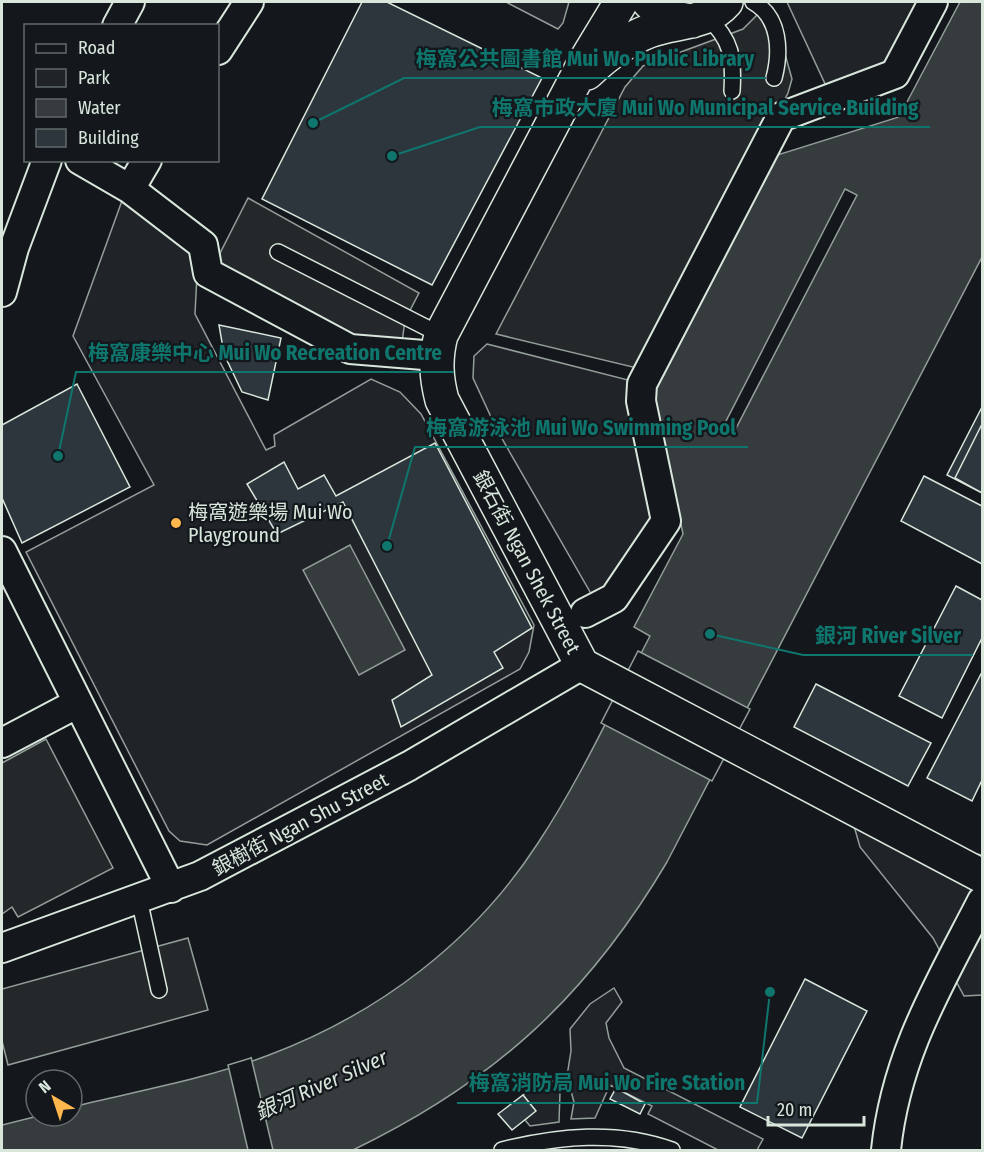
<svg xmlns="http://www.w3.org/2000/svg" width="984" height="1152" font-family="'Fira Sans Condensed','Noto Sans TC',sans-serif">
  <style>
    .green { fill: #202428; stroke: #939e99; stroke-width: 1.5 }
    .parking { fill: #24282b; stroke: #939e99; stroke-width: 1.5 }
    .water { fill: #363b3e; stroke: #939e99; stroke-width: 1.5 }
    .pier { fill: #14181c; stroke: #939e99; stroke-width: 1.5 }
    .building { fill: #2c363c; stroke: #d8e6dc; stroke-width: 1.5 }
    .lines { fill: none; stroke-linecap: round; stroke-linejoin: round }
    .lane-casing { stroke: #d8e6dc; stroke-width: 18 }
    .street-casing { stroke: #d8e6dc; stroke-width: 32 }
    .secondary-casing { stroke: #d8e6dc; stroke-width: 36 }
    .lane { stroke: #14181c; stroke-width: 15 }
    .street { stroke: #14181c; stroke-width: 28 }
    .secondary { stroke: #14181c; stroke-width: 33 }
    .poi-dot { fill: #ffb74d; stroke: #14181c; stroke-width: 2 }
    .labels { text-anchor: middle; dominant-baseline: central; stroke-width: 4.5; stroke-linejoin: round; paint-order: stroke }
    .poi-label { font-size: 20px; fill: #d8e6dc; stroke: #14181c; text-anchor: start }
    .street-label { font-size: 20px; fill: #d8e6dc; stroke: #14181c }
    .water-label { font-size: 21px; font-style: italic; fill: #d8e6dc; stroke: #14181c }
    .leader { fill: none; stroke: #0f766e; stroke-width: 2 }
    .callout-dot { fill: #0f766e; stroke: #14181c; stroke-width: 2 }
    .callout-label { font-size: 21px; text-anchor: middle; font-weight: bold; fill: #0f766e; stroke: #14181c; stroke-width: 4.5; stroke-linejoin: round; paint-order: stroke }
  </style>
  <rect width="100%" height="100%" fill="#14181c"/>
  <!-- green -->
  <path class="green" d="M506,2H569L563,23L558,29Z
    M787,2H921L890,61L827,88Z
    M123,198L198,255L195,314L266,450L275,446L274,435L371,379L400,392L421,414L534,625L529,652L520,669L207,845L180,841L169,831L26,552L154,485L73,336Z
    M487,344L632,381L662,516L618,583L593,597L497,430L473,378L474,356Z
    M854,826L982,855V995L964,996L933,938L860,847Z
    M614,988L622,1002L606,1023L609,1038L624,1068L763,1139L757,1150H718L648,1114L652,1106L610,1085L595,1118L571,1119L574,1102L567,1076L571,1051L570,1029L590,1004Z
    M547,1073L560,1092L559,1122L530,1126L525,1120L535,1111L523,1095Z"/>
  <!-- parking -->
  <path class="parking" d="M767,5L780,36L792,79L788,93L645,370L496,334L625,87L643,66L743,29Z
    M248,198L419,293L405,320L401,350L350,346L213,267Z
    M46,739L113,868L18,917L12,907L2,914V763Z
    M188,938L208,1010L8,1065L2,1041V989Z"/>
  <!-- water -->
  <path class="water" d="M960,2H982V257L667,862C587,997 494,1082 353,1150H2V1125L38,1116H72V1107C137,1091 206,1079 269,1055C378,1014 474,942 538,843C581,778 614,705 650,636L634,627L683,534L653,389L774,156L899,117Z
    M350,545L405,650L359,675L303,570Z"/>
  <!-- pier -->
  <path class="pier" d="M845,189L857,195L733,434L722,429Z
    M638,651L750,709L712,781L601,723Z
    M251,1058V1057L273,1150H248L228,1065Z"/>
  <!-- building -->
  <path class="building" d="M362,2H387L542,78L432,285L262,199Z
    M219,325L281,338L268,400L242,392L224,354Z
    M77,384L130,487L22,543L2,498V425Z
    M982,407V493L947,475Z
    M982,424V493L955,478Z
    M435,443L532,628L494,652L503,668L401,727L392,700L432,675L343,502L277,534L247,484L284,462L298,489L324,475L336,496Z
    M924,476L982,506V564L901,521Z
    M956,586L982,600V638L942,718L899,696Z
    M982,672V780L972,801L927,778Z
    M816,684L931,743L908,786L794,727Z
    M805,979L867,1011L802,1138L740,1107Z
    M616,1088L645,1104L640,1114L610,1099Z
    M523,1095L536,1111L512,1130L498,1114Z"/>
  <g class="lines">
    <defs>
      <path id="lane" d="M753,2C780,17 781,51 774,78
        M707,17C732,40 734,58 732,91
        M278,252L441,335
        M139,899L159,990
        M502,1150C558,1136 617,1130 672,1150"/>
      <path id="street" d="M117,26L130,2
        M218,50L249,2
        M80,160L130,189L203,245L208,273L350,349L436,356
        M130,189L147,160
        M2,292L14,248L47,160
        M2,551L171,888
        M585,613L614,598L666,521L641,401L642,384L781,117L895,74L933,2
        M2,743L78,703
        M2,948L200,876L409,766L582,665
        M886,1150C896,1054 939,985 982,901"/>
      <path id="secondary" d="M621,2L587,58L441,335C435,359 436,377 442,400L582,665L982,876
        M649,2C661,15 675,19 692,21
        M587,73C605,56 625,40 649,31C675,21 706,25 726,2"/>
    </defs>
    <!-- lane casing -->
    <use href="#lane" class="lane-casing"/>
    <!-- street casing -->
    <use href="#street" class="street-casing"/>
    <!-- secondary casing -->
    <use href="#secondary" class="secondary-casing"/>
    <!-- lane -->
    <use href="#lane" class="lane"/>
    <!-- street -->
    <use href="#street" class="street"/>
    <!-- secondary -->
    <use href="#secondary" class="secondary"/>
  </g>
  <!-- markers -->
  <circle class="poi-dot" cx="176" cy="523" r="6"/>
  <g class="labels">
    <!-- poi labels -->
    <g class="poi-label">
      <text x="188" y="512">梅窩遊樂場 Mui Wo<tspan x="188" dy="23">Playground</tspan></text>
    </g>
    <!-- street labels -->
    <g class="street-label">
      <text transform="translate(527 562) rotate(62)">銀石街 Ngan Shek Street</text>
      <text transform="translate(300 824) rotate(-28)">銀樹街 Ngan Shu Street</text>
    </g>
    <!-- water labels -->
    <g class="water-label">
      <text transform="translate(321 1085) rotate(-24)">銀河 River Silver</text>
    </g>
  </g>
  <!-- callouts -->
  <path class="leader" d="M313 123L404 78H766M392 156L480 127H930M58 456L76 372H454M387 546L415 447H748M710 634L803 655H973M770 992L757 1103H457"/>
  <g class="callout-dot">
    <circle cx="313" cy="123" r="6"/>
    <circle cx="392" cy="156" r="6"/>
    <circle cx="58" cy="456" r="6"/>
    <circle cx="387" cy="546" r="6"/>
    <circle cx="710" cy="634" r="6"/>
    <circle cx="770" cy="992" r="6"/>
  </g>
  <g class="callout-label">
    <text x="585" y="66">梅窩公共圖書館 Mui Wo Public Library</text>
    <text x="705" y="115">梅窩市政大廈 Mui Wo Municipal Service Building</text>
    <text x="265" y="360">梅窩康樂中心 Mui Wo Recreation Centre</text>
    <text x="581" y="435">梅窩游泳池 Mui Wo Swimming Pool</text>
    <text x="888" y="643">銀河 River Silver</text>
    <text x="607" y="1090">梅窩消防局 Mui Wo Fire Station</text>
  </g>
  <!-- border -->
  <rect width="984" height="1152" fill="none" stroke="#d8e6dc" stroke-width="6"/>
  <!-- legend -->
  <rect x="24" y="24" width="195" height="138" fill="#14181c" stroke="#626a69" stroke-width="1.5"/>
  <rect x="36" y="44" width="30" height="9" fill="#14181c" stroke="#626a69" stroke-width="1.5"/>
  <text x="78" y="54" font-size="18" fill="#d8e6dc">Road</text>
  <rect x="36" y="69" width="30" height="18" fill="#202428" stroke="#626a69" stroke-width="1.5"/>
  <text x="78" y="84" font-size="18" fill="#d8e6dc">Park</text>
  <rect x="36" y="99" width="30" height="18" fill="#363b3e" stroke="#626a69" stroke-width="1.5"/>
  <text x="78" y="114" font-size="18" fill="#d8e6dc">Water</text>
  <rect x="36" y="129" width="30" height="18" fill="#2c363c" stroke="#626a69" stroke-width="1.5"/>
  <text x="78" y="144" font-size="18" fill="#d8e6dc">Building</text>
  <!-- north arrow -->
  <g transform="translate(54 1098) rotate(321)"><circle r="28" fill="#14181c" stroke="#626a69" stroke-width="1.5"/>
  <path d="M0-4.5L10 22L0 15L-10 22Z" fill="#ffb74d"/>
  <text y="-9" font-size="16" font-weight="bold" text-anchor="middle" fill="#d8e6dc">N</text>
  </g>
  <!-- scale -->
  <path d="M768 1116v9h96v-9" fill="none" stroke="#d8e6dc" stroke-width="3"/>
  <text x="777" y="1116" font-size="18" fill="#d8e6dc" stroke="#14181c" stroke-width="4.5" paint-order="stroke">20 m</text>
</svg>
